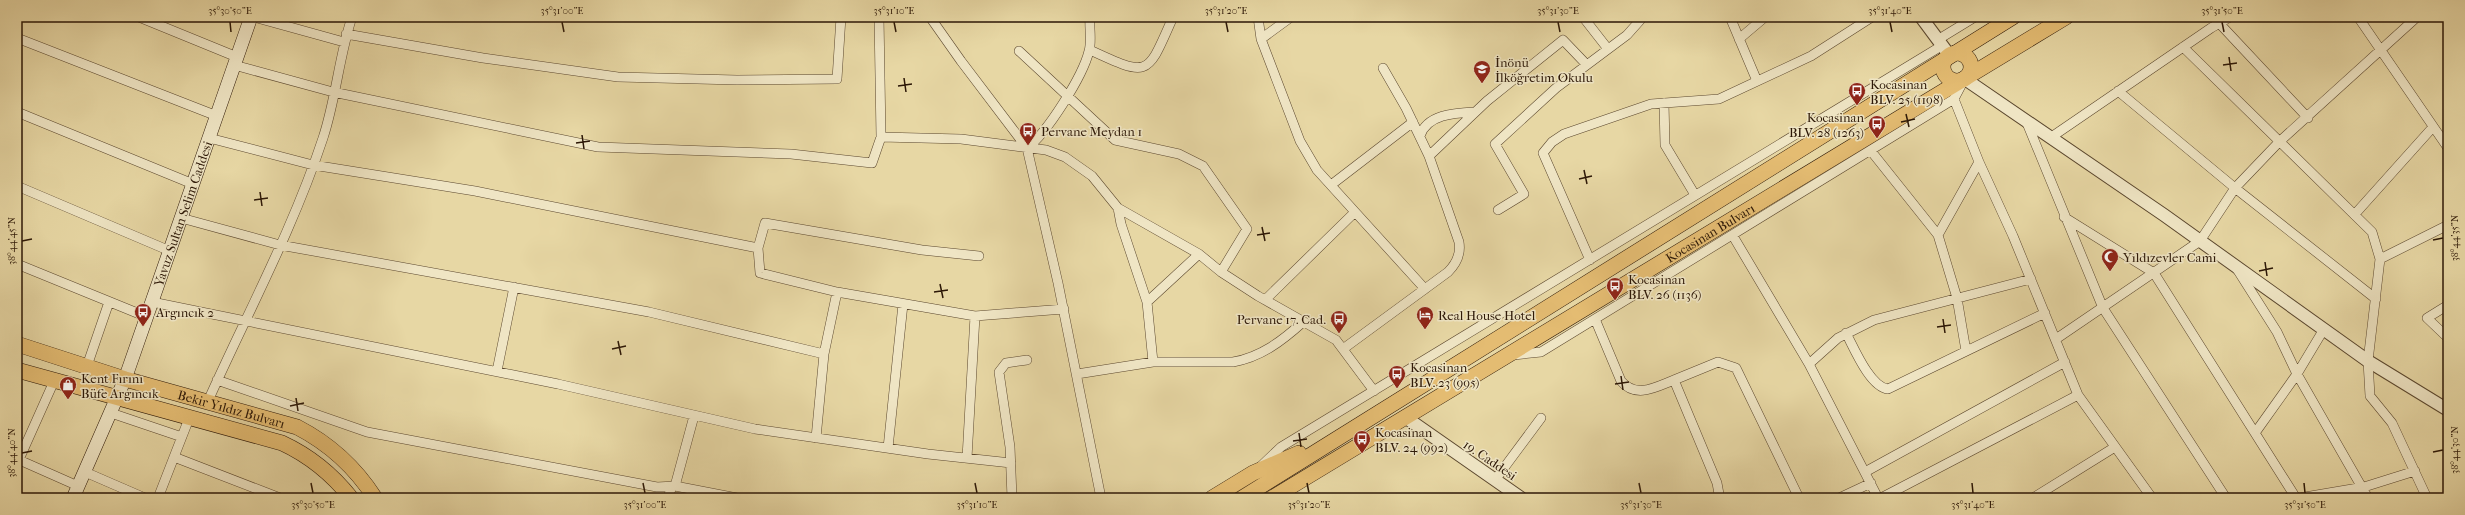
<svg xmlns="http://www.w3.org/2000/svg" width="2465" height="515" font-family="'IM FELL French Canon',serif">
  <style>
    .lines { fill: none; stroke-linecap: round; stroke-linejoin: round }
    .minor-casing { stroke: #5b472e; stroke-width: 10 }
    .tertiary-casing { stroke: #5b472e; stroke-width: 14 }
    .secondary-casing { stroke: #2c1706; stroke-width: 14 }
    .primary-casing { stroke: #2c1706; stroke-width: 16 }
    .trunk-casing { stroke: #2c1706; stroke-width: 16 }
    .minor { stroke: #efe5c4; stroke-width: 9 }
    .tertiary { stroke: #efe5c4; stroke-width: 12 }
    .secondary { stroke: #efe5c4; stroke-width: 13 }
    .primary { stroke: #e4bc72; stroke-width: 15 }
    .trunk { stroke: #e4bc72; stroke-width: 15 }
    .ticks { fill: none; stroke: #2c1706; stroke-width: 1.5 }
    .labels { text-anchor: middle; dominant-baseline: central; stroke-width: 3; stroke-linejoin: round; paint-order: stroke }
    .poi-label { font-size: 13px; fill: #2c1706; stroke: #efe5c4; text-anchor: start }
    .street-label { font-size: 13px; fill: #2c1706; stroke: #efe5c4 }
    .neatline { fill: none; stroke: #2c1706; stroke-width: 1.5 }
    .ticks-label { font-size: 10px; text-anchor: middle; fill: #2c1706 }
  </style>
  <rect width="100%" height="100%" fill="#e7d7a4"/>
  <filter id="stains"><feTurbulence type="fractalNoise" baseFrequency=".005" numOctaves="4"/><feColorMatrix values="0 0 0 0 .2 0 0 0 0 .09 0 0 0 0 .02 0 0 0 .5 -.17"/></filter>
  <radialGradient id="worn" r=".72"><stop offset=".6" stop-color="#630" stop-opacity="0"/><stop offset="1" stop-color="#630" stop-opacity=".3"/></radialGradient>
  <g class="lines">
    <defs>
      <path id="minor" d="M139,17L237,57
        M254,17L344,42
        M755,17H759
        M930,17L961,61L1027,148L1058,283L1101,498
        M1258,17L1261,39L1300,141L1317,170L1425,289
        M1583,17L1608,49
        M1730,17L1757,81
        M2358,17L2448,148
        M2219,23L2308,118
        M346,34L483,58L618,77L737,80L837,79L841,17
        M17,38L217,116
        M1261,39L1291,17
        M1739,39L1765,17
        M1939,39L1975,17
        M2183,47L2372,232L2380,259L2368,361L2370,396L2392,423L2427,498
        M1090,50C1150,78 1147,76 1173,17
        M1019,51L1115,140L1179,154L1203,166L1247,229L1221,272
        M234,65L333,92L598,147L791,154L872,163L881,137L879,17
        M2118,91L2235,188L2376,299
        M1954,99L1979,162L2013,236L2078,395L2152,498
        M1664,103L1665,145L1695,195
        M17,112L193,184
        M2027,123L2103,308L2226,498
        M1420,136C1427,114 1455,113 1475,112
        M881,137L961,139L1046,150L1065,157L1092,176L1118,208L1199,254L1221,272L1258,296L1336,340L1374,391
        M209,138L313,165L475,191L758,248
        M2050,138L2211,28L2230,17
        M1027,148C1047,133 1083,76 1089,51C1092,41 1089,28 1090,17
        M1871,151L1938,235L1957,298L1966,351
        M1429,156L1487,101L1563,40L1586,64
        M1331,185L1413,122
        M17,186L170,251
        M1118,208L1121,224L1147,302L1153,362
        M1498,210L1524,194L1495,144L1556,88L1627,35L1643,17
        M2355,214L2433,127
        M2064,217L2154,273L2296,498
        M181,218L280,245L649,312L824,354
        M1938,235L1979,162
        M1733,236L1809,364L1878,498
        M979,256L922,250L765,223L758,248L760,273L837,292L975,316L1064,309
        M2380,259L2448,225
        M1590,260L1543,153L1552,142L1564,134L1651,104L1719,99L1811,56L1872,17
        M17,264L147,317
        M2237,269L2277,332L2297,374L2368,498
        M1265,300L1355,212
        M152,302L558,384L755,429L928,454L1011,463
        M1147,302L1199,254
        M2448,305L2427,318L2448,338
        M1595,319L1621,381C1636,399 1656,387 1674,380
        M1846,333C1854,348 1870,387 1888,389L2045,313
        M2056,339L2200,241L2235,188L2279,142L2417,17
        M1343,349L1448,272C1457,263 1461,254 1459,242L1429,156L1406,108L1383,68
        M1513,355L1541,352L1954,99L1964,80
        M1809,364L1838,338L1874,320L2031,279
        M87,366L109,302
        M497,371L514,287
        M1077,374L1153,362H1233C1261,357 1282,341 1303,322
        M217,380L367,432L657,487L675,486L737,498
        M208,401C247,314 293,229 323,138C336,99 339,56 352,17
        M111,413L182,437
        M2255,433L2297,374L2324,329
        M816,438L824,354L837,292
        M888,448L903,304
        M174,457L280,498
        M967,458L975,316
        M17,459L78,486
        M17,464L55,379
        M1261,466L1281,447L1943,45
        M85,472L145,498
        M1865,472L2065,362
        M1495,480L1541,418
        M675,486L694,416
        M158,498L190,416
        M668,498L672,486
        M1012,498L1010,447L999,372L1006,363L1027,360
        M1716,498L1719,494L1717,483L1674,380L1718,362L1736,368L1799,498
        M1839,498L1871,483
        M1881,498L2078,395
        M2033,498L2115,447
        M2299,498L2364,487L2415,471"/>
      <path id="tertiary" d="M1921,17L1950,56
        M1965,79L2164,215L2368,361L2448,410
        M1405,417L1521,498"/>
      <g id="secondary">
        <path id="s1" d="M73,498L125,379L251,17"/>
      </g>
      <g id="primary">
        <path id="s2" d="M17,344L125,379L297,427C330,444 355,467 375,498"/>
        <path d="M17,370L282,443C310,456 332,474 351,498"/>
      </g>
      <g id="trunk">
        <circle cx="1957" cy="67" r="14"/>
        <path d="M1212,498L1253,473L1299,453"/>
        <path d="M1242,498L2013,17"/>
        <path id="s3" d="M1272,498L2066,17"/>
      </g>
    </defs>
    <!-- minor casing -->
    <use href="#minor" class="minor-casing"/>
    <!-- tertiary casing -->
    <use href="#tertiary" class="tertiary-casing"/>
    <!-- secondary casing -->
    <use href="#secondary" class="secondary-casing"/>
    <!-- primary casing -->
    <use href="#primary" class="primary-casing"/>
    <!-- trunk casing -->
    <use href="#trunk" class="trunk-casing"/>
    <!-- minor -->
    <use href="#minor" class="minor"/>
    <!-- tertiary -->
    <use href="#tertiary" class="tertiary"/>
    <!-- secondary -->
    <use href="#secondary" class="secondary"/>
    <!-- primary -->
    <use href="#primary" class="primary"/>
    <!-- trunk -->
    <use href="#trunk" class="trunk"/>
  </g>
  <!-- ticks -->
  <path class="ticks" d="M230,22L231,32M562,22L564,32M894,22L896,32M1226,22L1228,32M1558,22L1560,32M1890,22L1892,32M2222,22L2224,32M2229,57L2231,71M2223,65L2237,63M904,78L906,92M898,86L912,84M1906,114L1909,127M1901,122L1915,119M582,135L584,149M576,143L590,141M1584,170L1587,184M1579,179L1592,176M260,192L262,206M254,200L268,198M1262,227L1265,241M1257,235L1270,233M2433,240L2443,238M22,241L32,239M2265,262L2267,276M2259,271L2273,268M940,284L943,298M934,292L948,290M1943,319L1945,333M1937,327L1951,325M618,341L621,355M612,349L626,346M1621,376L1623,390M1615,384L1629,382M296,398L298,411M290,406L304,403M1299,433L1301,447M1293,441L1307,439M2433,452L2443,450M22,453L32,451M311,483L313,493M643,483L645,493M975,483L977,493M1307,483L1309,493M1639,483L1641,493M1972,483L1973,493M2304,483L2305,493"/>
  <!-- icons -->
  <defs>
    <symbol id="school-pin" viewBox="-11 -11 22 30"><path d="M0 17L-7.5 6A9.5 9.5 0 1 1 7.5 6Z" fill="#8f2418" stroke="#efe5c4"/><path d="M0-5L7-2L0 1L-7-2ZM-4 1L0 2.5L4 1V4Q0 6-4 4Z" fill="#fff"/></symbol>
    <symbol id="bus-pin" viewBox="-11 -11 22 30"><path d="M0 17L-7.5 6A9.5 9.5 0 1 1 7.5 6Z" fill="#8f2418" stroke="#efe5c4"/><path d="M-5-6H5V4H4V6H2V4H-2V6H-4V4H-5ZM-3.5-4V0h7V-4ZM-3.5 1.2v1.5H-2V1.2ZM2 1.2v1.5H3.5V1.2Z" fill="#fff"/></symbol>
    <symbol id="mosque-pin" viewBox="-11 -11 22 30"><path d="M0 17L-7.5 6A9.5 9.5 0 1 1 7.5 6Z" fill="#8f2418" stroke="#efe5c4"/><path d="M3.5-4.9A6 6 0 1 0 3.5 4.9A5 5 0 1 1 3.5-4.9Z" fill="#fff"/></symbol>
    <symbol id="hotel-pin" viewBox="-11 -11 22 30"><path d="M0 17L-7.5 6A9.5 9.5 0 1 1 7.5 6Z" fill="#8f2418" stroke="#efe5c4"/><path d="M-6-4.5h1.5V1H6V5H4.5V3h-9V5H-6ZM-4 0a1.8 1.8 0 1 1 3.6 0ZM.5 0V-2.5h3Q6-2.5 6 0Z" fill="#fff"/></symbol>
    <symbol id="shop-pin" viewBox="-11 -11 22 30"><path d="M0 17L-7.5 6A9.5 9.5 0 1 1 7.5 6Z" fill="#8f2418" stroke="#efe5c4"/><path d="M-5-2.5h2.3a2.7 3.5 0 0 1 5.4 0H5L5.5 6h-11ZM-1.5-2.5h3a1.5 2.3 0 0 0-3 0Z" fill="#fff"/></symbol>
  </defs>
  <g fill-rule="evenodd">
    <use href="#school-pin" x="1472" y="59" width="20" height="27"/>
    <use href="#bus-pin" x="1847" y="81" width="20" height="27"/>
    <use href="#bus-pin" x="1867" y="114" width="20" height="27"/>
    <use href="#bus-pin" x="1018" y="121" width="20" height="27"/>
    <use href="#mosque-pin" x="2100" y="247" width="20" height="27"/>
    <use href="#bus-pin" x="1605" y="276" width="20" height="27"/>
    <use href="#bus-pin" x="133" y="302" width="20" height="27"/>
    <use href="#hotel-pin" x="1415" y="305" width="20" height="27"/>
    <use href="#bus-pin" x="1329" y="309" width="20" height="27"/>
    <use href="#bus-pin" x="1387" y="364" width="20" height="27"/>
    <use href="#shop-pin" x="58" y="375" width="20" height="27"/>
    <use href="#bus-pin" x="1352" y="429" width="20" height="27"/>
  </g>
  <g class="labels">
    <!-- poi labels -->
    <g class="poi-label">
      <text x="1495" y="62">İnönü<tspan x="1495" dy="15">İlköğretim Okulu</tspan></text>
      <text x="1870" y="84">Kocasinan<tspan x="1870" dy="15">BLV. 25 (1198)</tspan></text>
      <text x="1864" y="117" text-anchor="end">Kocasinan<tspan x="1864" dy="15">BLV. 28 (1263)</tspan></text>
      <text x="1041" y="131">Pervane Meydan 1</text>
      <text x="2123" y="257">Yıldızevler Cami</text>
      <text x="1628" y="279">Kocasinan<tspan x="1628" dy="15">BLV. 26 (1136)</tspan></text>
      <text x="156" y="312">Argıncık 2</text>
      <text x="1438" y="315">Real House Hotel</text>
      <text x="1326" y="319" text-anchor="end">Pervane 17. Cad.</text>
      <text x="1410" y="367">Kocasinan<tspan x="1410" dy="15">BLV. 23 (995)</tspan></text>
      <text x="81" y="378">Kent Fırını<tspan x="81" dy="15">Büfe Argıncık</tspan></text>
      <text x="1375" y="432">Kocasinan<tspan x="1375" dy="15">BLV. 24 (992)</tspan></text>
    </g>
    <!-- street labels -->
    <g class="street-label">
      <text stroke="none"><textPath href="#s1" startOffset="305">Yavuz Sultan Selim Caddesi</textPath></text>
      <text stroke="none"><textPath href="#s3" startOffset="512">Kocasinan Bulvarı</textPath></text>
      <text stroke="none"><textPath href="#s2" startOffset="224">Bekir Yıldız Bulvarı</textPath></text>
      <text transform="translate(1490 460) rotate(34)">19. Caddesi</text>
    </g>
  </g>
  <!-- margin -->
  <rect width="2465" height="515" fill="none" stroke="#e7d7a4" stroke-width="44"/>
  <rect x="22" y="22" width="2421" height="471" class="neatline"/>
  <g class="ticks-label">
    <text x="230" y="14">35°30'50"E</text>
    <text x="562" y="14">35°31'00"E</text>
    <text x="894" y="14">35°31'10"E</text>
    <text x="1226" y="14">35°31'20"E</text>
    <text x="1558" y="14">35°31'30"E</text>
    <text x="1890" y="14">35°31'40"E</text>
    <text x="2222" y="14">35°31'50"E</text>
    <text transform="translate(2454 238) rotate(-90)" y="4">38°44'35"N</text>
    <text transform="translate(11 241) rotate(-90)" y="4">38°44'45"N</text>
    <text transform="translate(2454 450) rotate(-90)" y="4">38°44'30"N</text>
    <text transform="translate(11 453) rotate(-90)" y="4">38°44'40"N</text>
    <text x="313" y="508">35°30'50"E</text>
    <text x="645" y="508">35°31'00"E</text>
    <text x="977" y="508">35°31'10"E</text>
    <text x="1309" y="508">35°31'20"E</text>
    <text x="1641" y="508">35°31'30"E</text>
    <text x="1973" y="508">35°31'40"E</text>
    <text x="2305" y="508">35°31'50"E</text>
  </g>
  <rect width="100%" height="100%" filter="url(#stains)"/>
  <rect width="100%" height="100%" fill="url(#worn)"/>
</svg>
